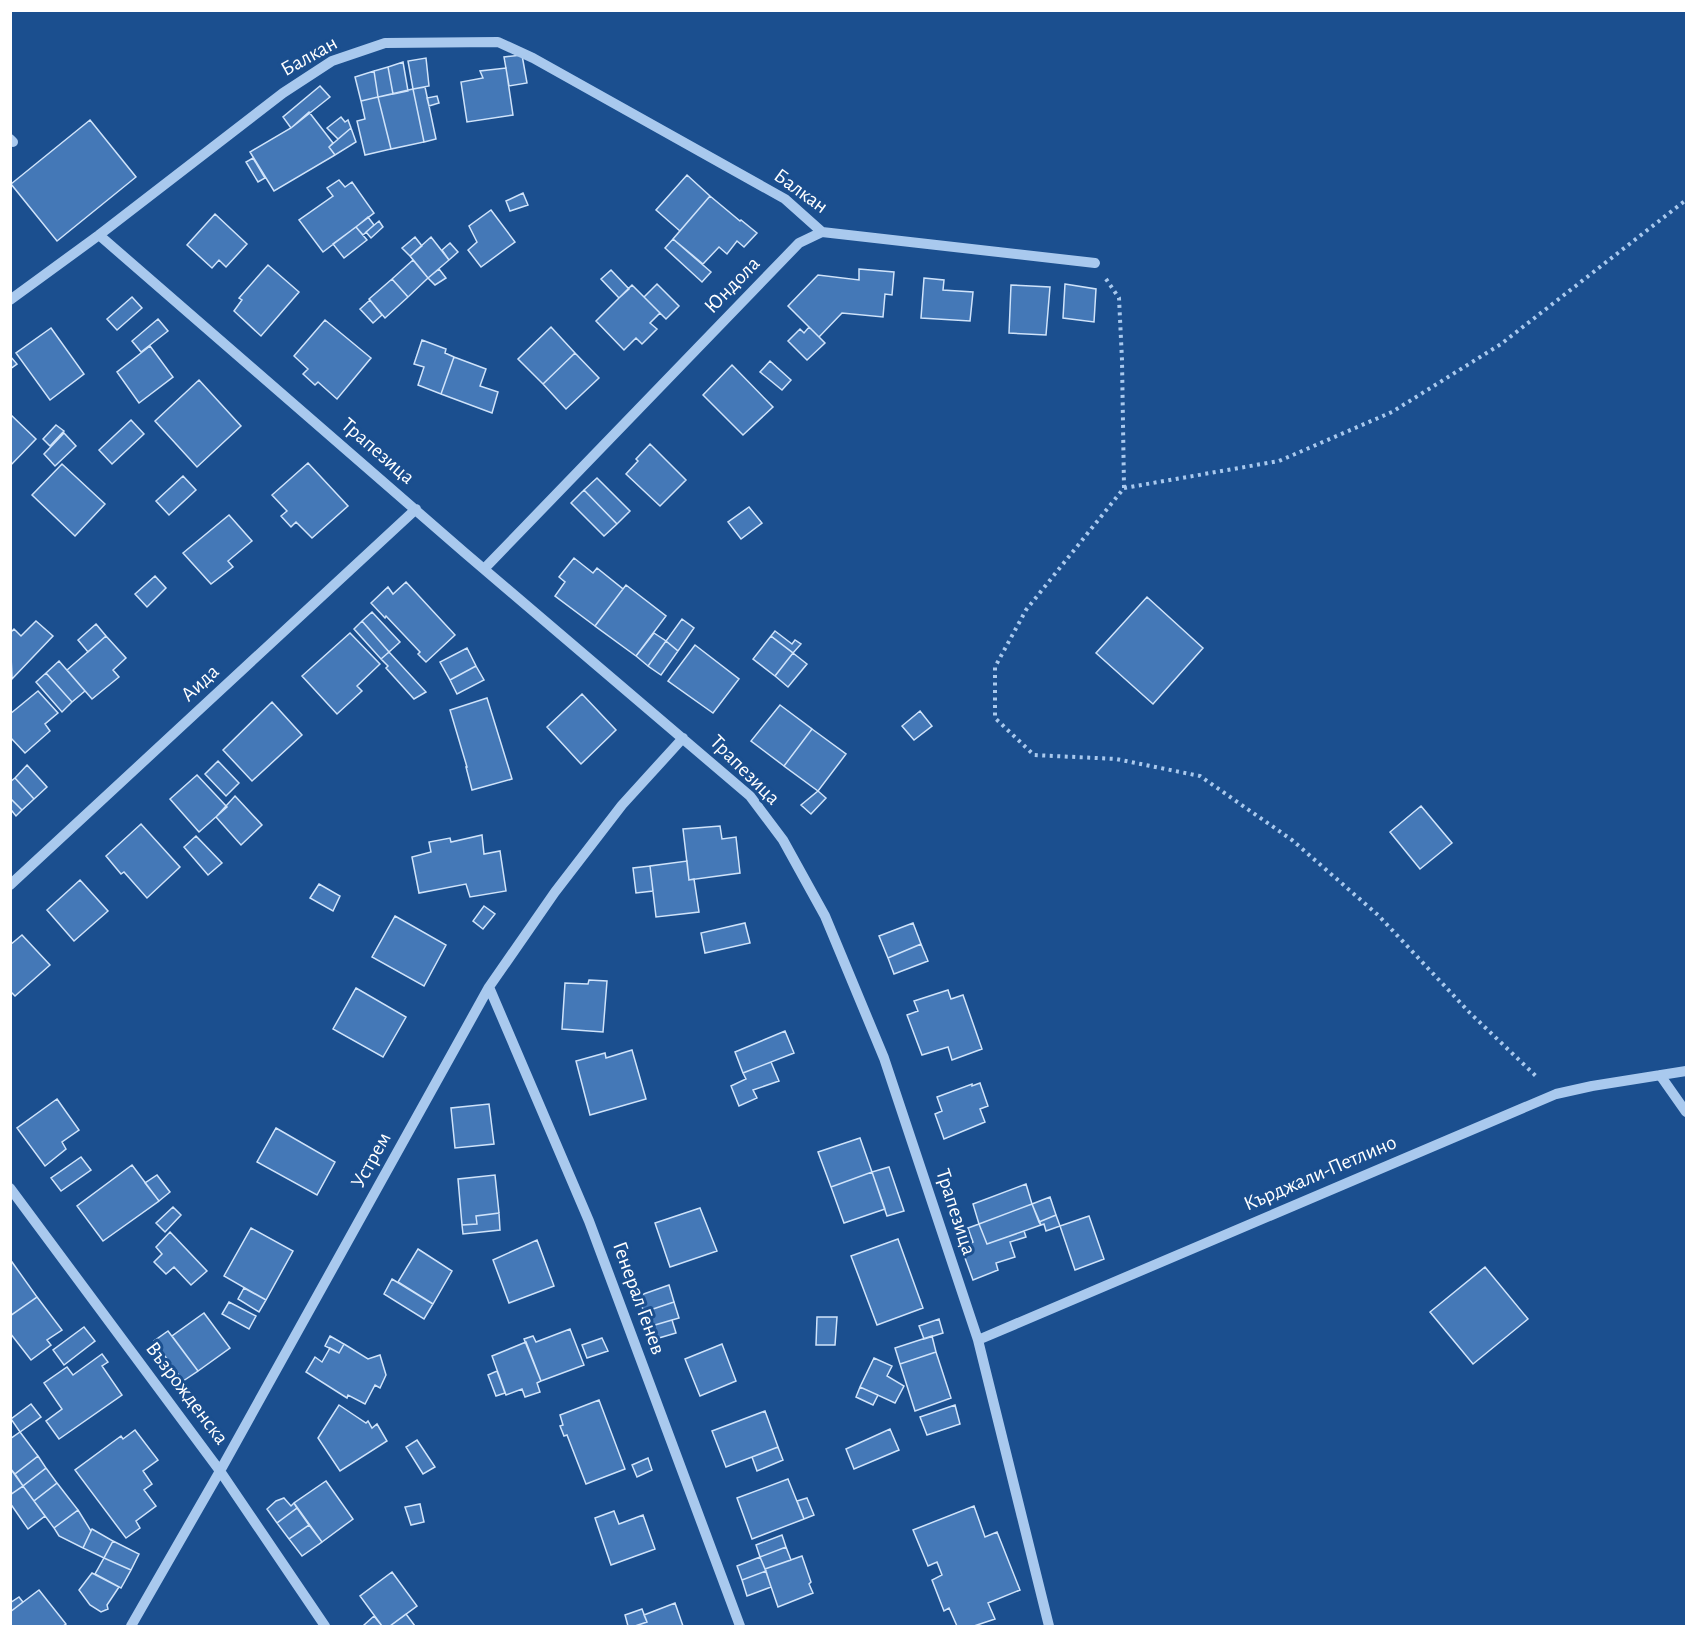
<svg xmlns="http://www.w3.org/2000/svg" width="1697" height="1637" font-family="'Alegreya Sans',sans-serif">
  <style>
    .building { fill: #4478b7; stroke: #cfe3fa; stroke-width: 1.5 }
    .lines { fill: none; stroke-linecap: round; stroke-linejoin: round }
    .path { stroke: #a9c9ee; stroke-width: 4; stroke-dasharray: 3 4.5; stroke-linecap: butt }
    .minor { stroke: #a9c9ee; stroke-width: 10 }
    .labels { text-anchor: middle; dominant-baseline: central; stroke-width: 6; stroke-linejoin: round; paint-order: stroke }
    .street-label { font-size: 21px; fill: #fff; stroke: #1b4f8f }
  </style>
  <rect width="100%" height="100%" fill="#1b4f8f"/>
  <!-- building -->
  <path class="building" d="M522,55L527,83L509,86L504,57Z
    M426,58L429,86L413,89L408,61Z
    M403,62L408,91L393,94L388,67Z
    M388,67L393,94L378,97L374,71Z
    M506,68L513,115L467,122L461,82L483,78L480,71Z
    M374,71L378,97L361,101L355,77Z
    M320,86L330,97L291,128L283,117Z
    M425,87L436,139L424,142L413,89Z
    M413,89L424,142L391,149L378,97Z
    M437,96L439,103L429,106L427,98Z
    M378,97L391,149L365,155L357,121L365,119L361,101Z
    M309,112L333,143L329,147L335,155L274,191L250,152L291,128Z
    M341,117L345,122L348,120L351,128L338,139L327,128Z
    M90,120L136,177L57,241L11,184Z
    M351,128L356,142L335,155L329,147Z
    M253,158L265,178L258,182L246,162Z
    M687,175L710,196L680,231L656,210Z
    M339,180L345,187L352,182L374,213L323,252L299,220L333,196L327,188Z
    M523,193L528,205L510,211L506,201Z
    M710,196L740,221L741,220L757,233L744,247L737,241L727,254L719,247L703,264L673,239Z
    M491,210L515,242L481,267L468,250L477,242L469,226Z
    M215,214L247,244L226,267L219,260L212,268L187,245Z
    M368,217L374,225L363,235L356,227Z
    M379,221L383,227L371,238L366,232Z
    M356,227L367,240L344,258L333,244Z
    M415,237L422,246L410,256L402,248Z
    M431,237L449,260L428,278L410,256Z
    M673,239L711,272L702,282L665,248Z
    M450,243L458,252L449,260L442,250Z
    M413,260L428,278L408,297L392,279Z
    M268,265L299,292L261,336L234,311L242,300L239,298Z
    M439,269L446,278L435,285L428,278Z
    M859,269L894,272L892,295L885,294L883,317L842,313L819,337L788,306L818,275L859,280Z
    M611,270L629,289L619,298L601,279Z
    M924,278L944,280L943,290L973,292L970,321L921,318Z
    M392,279L408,297L385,318L369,299Z
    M657,284L679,306L666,319L644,297Z
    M1065,284L1096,289L1094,322L1063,318Z
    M632,285L660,313L650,323L657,329L642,344L636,338L624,350L596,321Z
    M1011,285L1050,287L1046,335L1009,333Z
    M132,297L142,308L117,330L107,319Z
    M370,300L382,315L373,323L360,309Z
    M158,319L168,331L141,352L132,341Z
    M325,320L371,358L337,399L318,382L315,385L303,374L308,369L294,356Z
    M551,327L575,353L543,384L518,359Z
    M809,327L825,343L807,360L788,341L800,329L804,333Z
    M51,328L84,374L50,400L16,353Z
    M422,340L446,349L445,353L454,357L441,394L418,385L424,367L414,364Z
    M150,346L173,377L139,403L117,372Z
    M575,353L599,378L566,409L543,384Z
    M10,356L17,364L10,369Z
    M454,357L486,369L480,386L498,392L492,413L441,394Z
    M770,361L791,380L782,390L760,372Z
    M732,365L773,407L743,435L703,395Z
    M199,380L241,426L197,467L155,421Z
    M10,414L36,439L10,466Z
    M131,420L144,434L112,464L99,450Z
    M56,425L64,431L50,446L43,439Z
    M64,433L76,446L55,466L44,454Z
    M650,444L686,480L660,506L626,474L638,461L636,459Z
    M308,463L348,506L312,538L296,522L291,527L281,516L287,511L272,495Z
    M62,464L105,504L75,536L32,495Z
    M183,476L196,490L169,515L156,501Z
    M597,478L630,511L617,524L584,490Z
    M584,490L617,524L604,536L571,503Z
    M749,507L762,523L741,539L728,522Z
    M229,515L252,541L228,561L233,567L211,584L183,553Z
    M574,558L593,573L597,568L623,589L595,626L555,596L565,582L559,577Z
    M155,576L166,588L147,607L135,594Z
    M406,582L455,635L426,662L418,654L420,652L386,616L385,618L371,603L388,587L393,594Z
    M626,585L666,616L636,656L595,626Z
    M1147,597L1203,648L1153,704L1096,653Z
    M372,612L400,642L389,652L362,621Z
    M682,619L694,628L678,651L666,641Z
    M36,621L53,636L12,679L10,633L14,629L21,636Z
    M362,621L389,652L381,659L354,629Z
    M96,624L106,636L88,652L78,640Z
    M775,631L792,644L795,640L801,644L793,653L771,636Z
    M350,633L380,664L357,686L362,691L337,714L302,676Z
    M654,633L666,641L648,666L636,656Z
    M106,636L126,658L113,670L119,677L92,699L67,670Z
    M771,636L793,653L775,676L753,659Z
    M666,641L678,651L661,675L648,666Z
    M695,645L739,679L713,713L668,681Z
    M467,648L476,666L450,680L440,662Z
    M389,652L426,692L414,699L386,668L388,666L381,659Z
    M793,653L807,664L788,687L775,676Z
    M59,661L85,691L72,702L46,673Z
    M476,666L484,680L457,694L450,680Z
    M46,673L72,702L62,712L36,682Z
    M38,691L58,713L45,724L50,731L25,753L10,737V714Z
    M582,694L616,730L581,764L547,727Z
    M487,698L512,779L472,790L466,767H467L450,710Z
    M272,702L302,735L252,781L223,750Z
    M780,705L812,729L784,766L751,741Z
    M920,711L932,726L914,740L902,726Z
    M812,729L846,754L818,791L784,766Z
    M218,761L239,783L226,796L205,774Z
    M27,765L47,787L34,799L15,778Z
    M197,775L227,807L199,832L170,799Z
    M15,778L34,799L22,810L10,798V782Z
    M818,791L826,798L811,814L801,805Z
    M235,796L262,825L241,845L216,817Z
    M10,798L22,810L16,816L12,811L10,812Z
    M1421,806L1452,843L1420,869L1390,832Z
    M141,824L180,867L147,898L124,872L121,874L106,856Z
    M720,826L722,839L736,837L740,873L689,880L683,829Z
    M482,835L484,854L500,851L506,891L470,897L466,884L419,893L412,857L431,852L429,842L450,838L451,842Z
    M196,836L222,863L208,875L184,847Z
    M687,861L689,880L694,879L699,912L656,917L650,866Z
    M650,866L653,891L636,893L633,868Z
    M80,880L108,911L74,941L47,910Z
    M319,884L340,896L333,911L310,898Z
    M484,906L495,914L483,929L473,921Z
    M395,916L446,945L424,986L372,957Z
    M745,923L750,943L705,953L701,933Z
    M913,923L921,944L888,958L879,936Z
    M22,935L50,965L15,996L10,991V945Z
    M921,944L928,961L894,974L888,958Z
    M589,980L607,981L603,1032L562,1029L565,983L588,984Z
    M356,988L406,1017L383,1057L333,1029Z
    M948,990L951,999L963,995L982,1049L952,1060L948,1047L922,1055L907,1015L918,1011L914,1001Z
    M785,1031L794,1053L743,1073L735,1052Z
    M632,1050L646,1099L590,1115L576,1061L605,1053L606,1058Z
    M771,1062L779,1081L753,1090L757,1098L739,1106L731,1086L746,1079L743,1073Z
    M980,1083L988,1106L980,1109L985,1122L944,1139L935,1114L942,1111L937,1097L972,1084V1086Z
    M57,1099L79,1130L62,1142L66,1149L45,1166L17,1128Z
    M489,1104L494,1144L455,1148L451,1108Z
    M276,1128L335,1162L317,1195L257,1162Z
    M860,1138L872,1172L831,1187L818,1152Z
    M81,1157L91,1170L61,1191L51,1178Z
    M132,1165L159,1201L103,1241L77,1206Z
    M889,1167L904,1211L887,1216L872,1172Z
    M872,1172L885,1209L844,1223L831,1187Z
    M157,1175L170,1192L159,1201L145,1183Z
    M495,1175L499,1213L476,1216L477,1224L462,1225L458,1179Z
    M1026,1184L1032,1204L979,1224L973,1204Z
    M1050,1197L1056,1215L1039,1222L1032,1204Z
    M1032,1204L1041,1225L987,1244L979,1224Z
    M173,1207L181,1215L165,1232L156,1223Z
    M700,1208L717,1251L670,1267L655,1223Z
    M499,1213L500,1230L463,1234L462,1225L477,1224L476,1216Z
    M1056,1215L1060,1226L1046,1231L1044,1224L1041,1225L1039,1222Z
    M1089,1216L1104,1259L1075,1270L1060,1226Z
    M979,1224L987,1244L1024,1231L1026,1237L1010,1242L1015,1257L996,1263L998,1270L973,1280L961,1247L973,1242L968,1228Z
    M251,1228L293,1251L266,1300L224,1276Z
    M968,1228L973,1242L961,1247L956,1232Z
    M170,1232L207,1271L191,1285L174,1267L166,1274L154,1262L162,1254L156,1247Z
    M898,1239L923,1308L877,1325L851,1256Z
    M537,1240L554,1286L509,1303L493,1260Z
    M418,1249L452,1271L433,1304L398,1282Z
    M12,1262L37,1297L10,1316V1264Z
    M1485,1267L1528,1319L1473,1364L1430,1312Z
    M392,1279L433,1304L424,1319L384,1294Z
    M669,1285L674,1302L644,1312L638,1296Z
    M244,1288L266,1300L259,1312L238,1299Z
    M37,1297L62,1330L47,1340L51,1345L31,1360L10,1333V1316Z
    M229,1302L256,1316L249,1329L222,1314Z
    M674,1302L679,1318L648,1327L644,1312Z
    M204,1313L230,1348L198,1371L172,1336Z
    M817,1317H837L835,1345H816Z
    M939,1319L943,1333L924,1339L919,1326Z
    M672,1320L676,1333L652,1340L648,1327Z
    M84,1327L95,1341L64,1365L53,1350Z
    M570,1329L584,1365L541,1381L524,1339L533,1336L536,1342Z
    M168,1331L198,1371L183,1381L154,1341Z
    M330,1336L344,1344L339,1353L325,1346Z
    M932,1336L936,1352L900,1364L895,1348Z
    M602,1338L608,1351L587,1358L582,1345Z
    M526,1342L541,1381L537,1383L540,1392L525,1397L522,1389L506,1395L492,1356Z
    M344,1344L368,1359L380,1355L386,1375L380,1388L375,1385L365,1404L348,1395L347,1398L306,1372L315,1357L322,1362L330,1348L339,1353Z
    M722,1344L736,1381L700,1396L685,1359Z
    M936,1352L951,1398L915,1411L900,1364Z
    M102,1354L108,1362L102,1366L122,1395L59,1439L46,1421L62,1409L44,1383L67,1367L73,1375Z
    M874,1358L892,1366L887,1376L904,1386L895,1403L860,1387Z
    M497,1371L505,1393L496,1396L488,1375Z
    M860,1387L878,1395L873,1405L856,1397Z
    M599,1400L625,1469L586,1484L567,1435L564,1436L560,1426L563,1425L560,1415Z
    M31,1404L41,1417L20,1432L11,1419Z
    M339,1405L366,1423L368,1421L372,1428L377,1424L387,1441L340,1471L318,1438Z
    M955,1405L960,1424L927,1435L920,1417Z
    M765,1411L778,1447L726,1467L712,1431Z
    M890,1429L899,1450L854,1469L846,1449Z
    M135,1430L158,1460L143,1471L152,1484L144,1490L156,1506L136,1521L140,1528L126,1538L75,1470L121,1436L123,1439Z
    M20,1432L38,1456L15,1474L10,1468V1439Z
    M417,1440L435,1467L423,1474L406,1447Z
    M778,1447L783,1460L757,1471L752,1457Z
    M38,1456L46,1468L23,1486L15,1474Z
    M648,1458L652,1470L637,1477L632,1465Z
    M10,1468L23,1486L10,1495Z
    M46,1468L57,1483L34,1501L23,1486Z
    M788,1479L804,1519L752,1539L737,1498Z
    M326,1481L353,1519L322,1542L294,1503Z
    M57,1483L78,1510L54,1528L34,1501Z
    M23,1486L45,1516L28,1529L10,1503V1495Z
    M284,1498L291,1506L294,1503L297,1508L277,1523L267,1509L276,1501Z
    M807,1498L814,1515L804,1519L797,1501Z
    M420,1504L424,1522L411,1525L405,1507Z
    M974,1506L985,1537L997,1532L1020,1590L988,1603L995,1619L974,1626H957L949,1608L944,1611L932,1580L942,1575L937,1562L928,1566L913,1530Z
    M297,1508L309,1525L289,1539L277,1523Z
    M78,1510L91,1531L83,1548L59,1536L54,1528Z
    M614,1511L619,1524L643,1515L655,1549L611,1565L595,1518Z
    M309,1525L322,1542L302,1556L289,1539Z
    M92,1529L113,1541L104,1558L83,1548Z
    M782,1535L786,1547L760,1557L756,1545Z
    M113,1541L139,1554L131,1570L104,1558Z
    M786,1547L791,1560L765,1569L760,1557Z
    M802,1556L811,1582L809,1584L813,1593L778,1607L765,1569Z
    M760,1557L766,1571L742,1580L737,1566Z
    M104,1558L131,1570L121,1588L95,1574Z
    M766,1571L771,1587L747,1596L742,1580Z
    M392,1572L417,1606L390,1626H382L360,1596Z
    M92,1573L119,1587L107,1605L108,1609L101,1612L90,1605L79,1590Z
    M39,1590L66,1624L63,1626H10V1612Z
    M19,1597L23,1602L10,1612V1603Z
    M675,1603L683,1626H635L647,1622L644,1615Z
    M642,1609L647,1622L635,1626H628L625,1615Z
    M406,1614L415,1626H390Z
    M374,1616L382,1626H365L364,1625Z"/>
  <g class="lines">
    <!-- path -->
    <path class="path" d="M1106,279L1119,298L1122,360L1124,488L1026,610L995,667V718L1034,755L1116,759L1200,776L1292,840L1378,915L1470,1013L1538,1078
      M1124,488L1279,461L1392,412L1501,344L1686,200"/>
    <!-- minor -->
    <path class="minor" d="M10,139L13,142
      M99,235L465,553L750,796L783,840L825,916L884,1058L978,1340L1049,1626
      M10,300L99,235L283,93L332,61L385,43L498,42L533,58L785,199L822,232
      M484,569L799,243L822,232L1095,263
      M10,885L416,509
      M489,987L589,1221L740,1626
      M1660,1075L1686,1112
      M10,1188L220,1471L325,1626
      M978,1340L1556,1094L1592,1086L1686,1071
      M131,1626L220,1471L489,987L555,892L622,805L683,738"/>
  </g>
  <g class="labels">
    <!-- street labels -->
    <g class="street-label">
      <text transform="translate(309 56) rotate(-29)">Балкан</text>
      <text transform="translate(801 191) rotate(36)">Балкан</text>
      <text transform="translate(732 285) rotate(-46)">Юндола</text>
      <text transform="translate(378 451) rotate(41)">Трапезица</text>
      <text transform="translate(200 683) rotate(-43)">Аида</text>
      <text transform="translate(745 770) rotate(45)">Трапезица</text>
      <text transform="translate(371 1160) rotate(-61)">Устрем</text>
      <text transform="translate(1320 1173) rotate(-23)">Кърджали-Петлино</text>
      <text transform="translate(956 1212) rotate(72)">Трапезица</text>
      <text transform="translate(639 1298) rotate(70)">Генерал Генев</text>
      <text transform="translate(187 1393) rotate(53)">Възрожденска</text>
    </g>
  </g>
  <!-- border -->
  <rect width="1697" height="1637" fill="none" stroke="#ffffff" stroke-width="24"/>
</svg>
